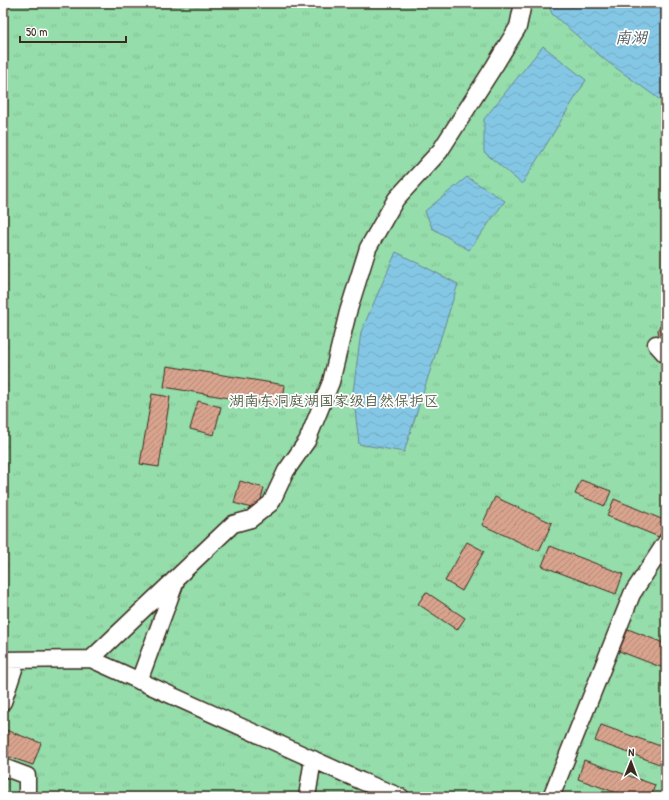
<svg xmlns="http://www.w3.org/2000/svg" width="669" height="800" font-family="'Patrick Hand','LXGW WenKai TC',sans-serif">
  <style>
    .park { fill: url(#park-tufts); stroke: #688464 }
    .water { fill: url(#water-waves); stroke: #678895 }
    .building { fill: url(#building-hatch); stroke: #3b2a1e }
    .lines { fill: none; stroke-linecap: round; stroke-linejoin: round }
    .street-casing { stroke: #3b2a1e; stroke-width: 19 }
    .street { stroke: #fff; stroke-width: 16 }
    .labels { text-anchor: middle; dominant-baseline: central; stroke-width: 3.5; stroke-linejoin: round; paint-order: stroke }
    .park-label { font-size: 15px; fill: #566048; stroke: #fff }
    .water-label { font-size: 16px; font-style: italic; fill: #51595a; stroke: #fff }
  </style>
  <defs>
    <pattern id="park-tufts" width="24" height="20" patternUnits="userSpaceOnUse"><rect width="24" height="20" fill="#95ddab"/><path d="M3 7l-1-3M5 7V3M7 7l1-3M15 17l-1-3M17 17v-4M19 17l1-3" fill="none" stroke="#81be93"/></pattern>
    <pattern id="water-waves" width="16" height="10" patternUnits="userSpaceOnUse"><rect width="16" height="10" fill="#84c7e5"/><path d="M0 5q4-4 8 0t8 0" fill="none" stroke="#73abc4"/></pattern>
    <pattern id="building-hatch" width="6" height="6" patternUnits="userSpaceOnUse"><rect width="6" height="6" fill="#d9a48e"/><path d="M-1 1l2-2M0 6l6-6M5 7l2-2" fill="none" stroke="#b18673"/></pattern>
  </defs>
  <rect width="100%" height="100%" fill="#fff"/>
  <filter id="ink" filterUnits="userSpaceOnUse"><feTurbulence type="fractalNoise" baseFrequency=".025" numOctaves="2"/><feDisplacementMap in="SourceGraphic" scale="8" xChannelSelector="R" yChannelSelector="G"/><feConvolveMatrix kernelMatrix="1 2 1 2 8 2 1 2 1" color-interpolation-filters="sRGB"/></filter>
  <g filter="url(#ink)">
    <!-- park -->
    <path class="park" d="M3,3H666V797H3Z"/>
    <!-- water -->
    <path class="water" d="M548,3H666V104L605,60L552,14Z
      M543,46L586,80L522,184L484,152V119Z
      M467,177L505,201L469,250L432,228L425,211Z
      M396,252L458,284L404,452L359,444L353,392L361,332Z"/>
    <!-- building -->
    <path class="building" d="M666,322V340L659,336L658,330L660,325Z
      M167,366L285,385L282,407L164,387Z
      M152,394L170,397L159,467L140,464Z
      M198,401L221,407L214,435L190,429Z
      M581,480L611,491L605,506L575,494Z
      M240,481L264,488L258,510L234,503Z
      M495,497L552,523L539,551L482,525Z
      M614,499L666,521L659,537L607,516Z
      M467,542L484,551L462,591L445,581Z
      M550,546L623,574L616,594L542,566Z
      M426,592L465,618L457,630L418,604Z
      M628,629L666,644V669L619,651Z
      M601,725L666,748L665,766L595,741Z
      M3,729L41,743L33,765L3,755Z
      M584,760L655,785L651,797H628L578,779Z"/>
    <g class="lines">
      <defs>
        <path id="street" d="M656,344L666,355
          M91,659L361,781L401,797
          M3,660L91,659L233,524L251,519L271,503L286,471L307,441L331,382L348,312L368,248L396,199L440,151L495,65L518,27L523,3
          M139,681L176,581
          M3,702L17,660
          M3,767L27,776V797
          M307,797L313,759
          M551,797L632,594L666,542"/>
      </defs>
      <!-- street casing -->
      <use href="#street" class="street-casing"/>
      <!-- street -->
      <use href="#street" class="street"/>
    </g>
  </g>
  <g class="labels">
    <!-- park labels -->
    <g class="park-label">
      <text x="334" y="400">湖南东洞庭湖国家级自然保护区</text>
    </g>
    <!-- water labels -->
    <g class="water-label">
      <text x="631" y="37">南湖</text>
    </g>
  </g>
  <!-- margin -->
  <rect width="669" height="800" fill="none" stroke="#fff" stroke-width="16"/>
  <rect x="8" y="8" width="653" height="784" fill="none" stroke="#3b2a1e" stroke-width="1.5" filter="url(#ink)"/>
  <!-- north arrow -->
  <g transform="translate(631 762) rotate(1)" stroke="#ffffff" stroke-width="3" paint-order="stroke">
  <path d="M0-3L7 15L0 10L-7 15Z" fill="#3b2a1e"/>
  <text y="-6" font-size="11" font-weight="bold" text-anchor="middle" fill="#3b2a1e">N</text>
  </g>
  <!-- scale -->
  <path d="M20 36v6h106v-6" fill="none" stroke="#3b2a1e" stroke-width="2"/>
  <text x="26" y="36" font-size="12" fill="#3b2a1e" stroke="#ffffff" stroke-width="3" paint-order="stroke">50 m</text>
</svg>
